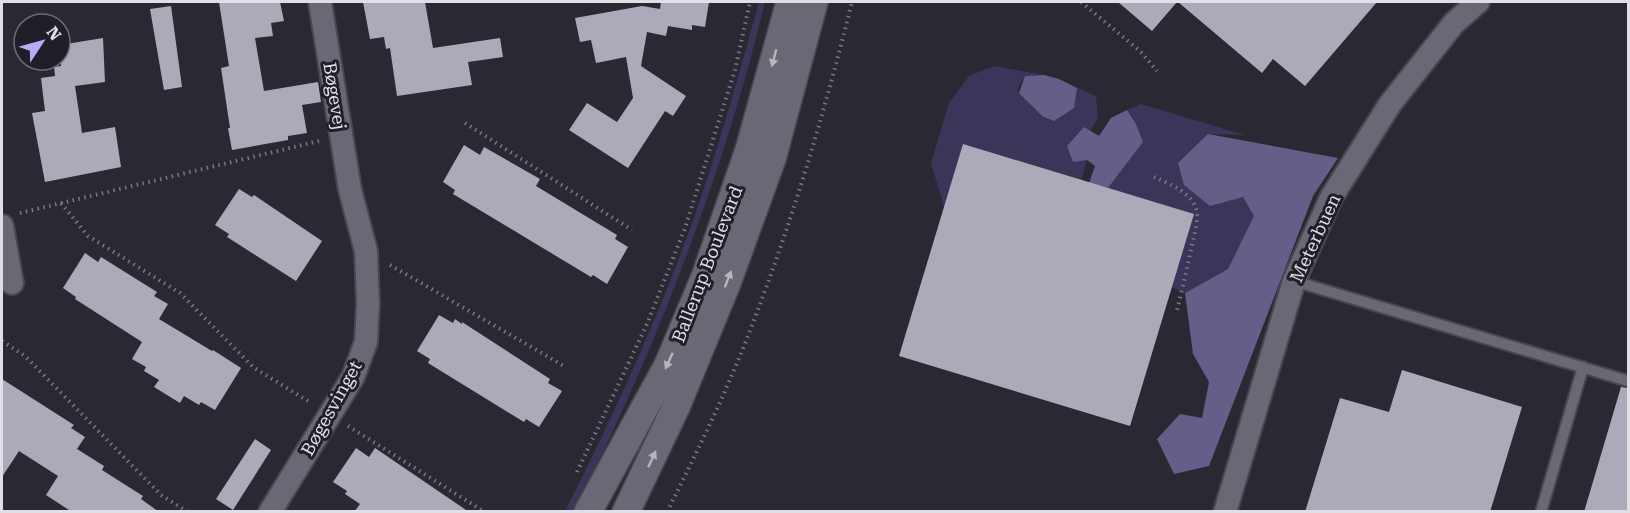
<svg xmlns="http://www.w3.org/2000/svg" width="1630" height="513" font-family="'Roboto Serif',serif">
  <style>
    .green { fill: #3c3459 }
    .forest { fill: #665d89 }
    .building { fill: #acaab8 }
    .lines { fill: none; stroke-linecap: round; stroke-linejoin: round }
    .service-casing { stroke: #484750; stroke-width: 14 }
    .minor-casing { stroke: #484750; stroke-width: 26 }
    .tertiary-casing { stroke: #484750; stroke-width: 30 }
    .path { stroke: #7a7982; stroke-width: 4; stroke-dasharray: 1.5 4.5; stroke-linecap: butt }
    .service { stroke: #6a6875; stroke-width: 10 }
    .minor { stroke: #6a6875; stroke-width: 22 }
    .tertiary { stroke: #6a6875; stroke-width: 27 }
    .oneway { fill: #b7b5be }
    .labels { text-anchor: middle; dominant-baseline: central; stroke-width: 6; stroke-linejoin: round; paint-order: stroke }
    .street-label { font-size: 18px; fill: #e0dfe6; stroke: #201f29 }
  </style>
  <rect width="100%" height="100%" fill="#2a2833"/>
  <!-- green -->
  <path class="green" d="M759,2H765C739,111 703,217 661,321C634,386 606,450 573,511H565C605,433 642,353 674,271C709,183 734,92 759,2Z
    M994,66L1044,75L1025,76L1017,90L1041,116L1075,87L1096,96L1098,118L1090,131L1084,127L1087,160L1081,180L944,207L931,163L949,103L969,76Z
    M1141,104L1245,135L1208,134L1243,197L1255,216L1228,269L1185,293L1172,287L1108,188L1143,142L1136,124L1127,110Z"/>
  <!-- forest -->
  <path class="forest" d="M1044,75L1059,79L1077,88L1074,108L1054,121L1042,116L1019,93L1025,76Z
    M1127,110L1136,124L1143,142L1108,188L1089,183L1095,166L1087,160L1073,162L1067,146L1084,127L1099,136L1111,118Z
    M1208,134L1338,158L1313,196L1209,466L1174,474L1157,439L1180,414L1202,418L1209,382L1193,354L1185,293L1228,269L1254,216L1243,197L1210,206L1184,185L1178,163Z"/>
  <!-- building -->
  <path class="building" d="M219,2H280L284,21L271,23L273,36L255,38L264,91L318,82L321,102L302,105L307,133L288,136V140L232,150L228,128H230L221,68L229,66Z
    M363,2H425L433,48L500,38L503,57L468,62L472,85L397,96L390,48L386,49L384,37L370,39Z
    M661,2H709L705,27L692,25V30L668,26L666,36L647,32L641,66L686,96L673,116L665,111L628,168L569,130L587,103L617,122L633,98L626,57L596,63L591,40L580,42L575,18L642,6L660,9Z
    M1118,2H1177L1152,31Z
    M1178,2H1377L1305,86L1273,59L1262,73Z
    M171,6L182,87L164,90L150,9Z
    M103,38L105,82L75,86L82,133L115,127L121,167L45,182L32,113L45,111L41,78L55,76L54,67L61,66L60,45Z
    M963,144L1194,214L1130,426L899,356Z
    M464,145L480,155L484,147L540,179L536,186L617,235L615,239L628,247L607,284L593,275L591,277L453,194L455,190L443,182Z
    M239,189L252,197L254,195L322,241L296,281L227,237L229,234L215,225Z
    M85,253L98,262L101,257L157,292L154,296L168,304L159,319L212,351L213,350L241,368L215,410L201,402L199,405L184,396L180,403L154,387L159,380L144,371L146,367L132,359L142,342L75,299L76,297L63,288Z
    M439,315L453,323L455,319L462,324V322L550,379L548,383L562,391L539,427L526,419L524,422L428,363L430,359L417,351Z
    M1402,370L1522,407L1490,512H1305L1340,398L1389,412Z
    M2,379L74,425L71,428L85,437L77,449L104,466L102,470L143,496L141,499L159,512H72L46,495L58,476L19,451L2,477Z
    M1621,387L1629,388V512H1584Z
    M255,439L271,450L233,510L216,499Z
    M356,448L369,457L375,448L469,512H354L360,504L345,494L347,491L333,482Z"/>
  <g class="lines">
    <defs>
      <path id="service" d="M1294,281L1628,381
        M1541,512L1583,367"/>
      <path id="minor" d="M2,226L12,283
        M270,512L353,377L366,342L368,304L366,251L350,190L320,2
        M1225,512L1294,281L1331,198L1390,104L1454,23L1478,2"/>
      <path id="tertiary" d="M588,512L668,365L705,277L749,150L790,2
        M626,512L676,407L727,283L772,159L814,2"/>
    </defs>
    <!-- service casing -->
    <use href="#service" class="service-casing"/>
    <!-- minor casing -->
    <use href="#minor" class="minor-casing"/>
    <!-- tertiary casing -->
    <use href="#tertiary" class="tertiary-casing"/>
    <!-- path -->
    <path class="path" d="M1081,2L1140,51L1157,71
      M465,123L632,230
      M1154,177C1170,184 1193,193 1197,212C1198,221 1195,232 1193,240C1188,265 1182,290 1176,314
      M61,203L88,236L180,293L253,367L311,403
      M20,213L319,141
      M390,265L564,366
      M2,341L25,356L161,495L188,512
      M348,426L483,511
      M577,472L647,324L685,228L735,70L750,2
      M667,512C698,450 730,385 754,320C794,216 825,110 852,2"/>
    <!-- service -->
    <use href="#service" class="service"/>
    <!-- minor -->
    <use href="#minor" class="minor"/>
    <!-- tertiary -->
    <use href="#tertiary" class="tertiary"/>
  </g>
  <!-- one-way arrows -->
  <defs><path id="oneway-solid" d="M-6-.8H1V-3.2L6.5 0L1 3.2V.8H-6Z" transform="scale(1.5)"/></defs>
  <g class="oneway">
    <use href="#oneway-solid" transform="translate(774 58) rotate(105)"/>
    <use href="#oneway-solid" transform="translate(728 279) rotate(-69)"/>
    <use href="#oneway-solid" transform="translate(669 361) rotate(115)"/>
    <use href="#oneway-solid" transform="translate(652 459) rotate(-65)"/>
  </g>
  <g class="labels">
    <!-- street labels -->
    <g class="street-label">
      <text transform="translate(335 96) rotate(81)">Bøgevej</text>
      <text transform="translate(1315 238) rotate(-65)">Meterbuen</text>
      <text transform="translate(707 264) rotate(-69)">Ballerup Boulevard</text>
      <text transform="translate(331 408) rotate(-61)">Bøgesvinget</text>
    </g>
  </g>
  <!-- border -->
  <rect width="1630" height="513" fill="none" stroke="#e0dfe6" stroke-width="6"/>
  <!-- north arrow -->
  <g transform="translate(42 42) rotate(54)"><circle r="28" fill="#201f29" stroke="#6d6c75" stroke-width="1.5"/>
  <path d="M0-4.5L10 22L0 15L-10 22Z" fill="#baaaf7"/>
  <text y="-9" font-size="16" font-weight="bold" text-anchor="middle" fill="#e0dfe6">N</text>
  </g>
</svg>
